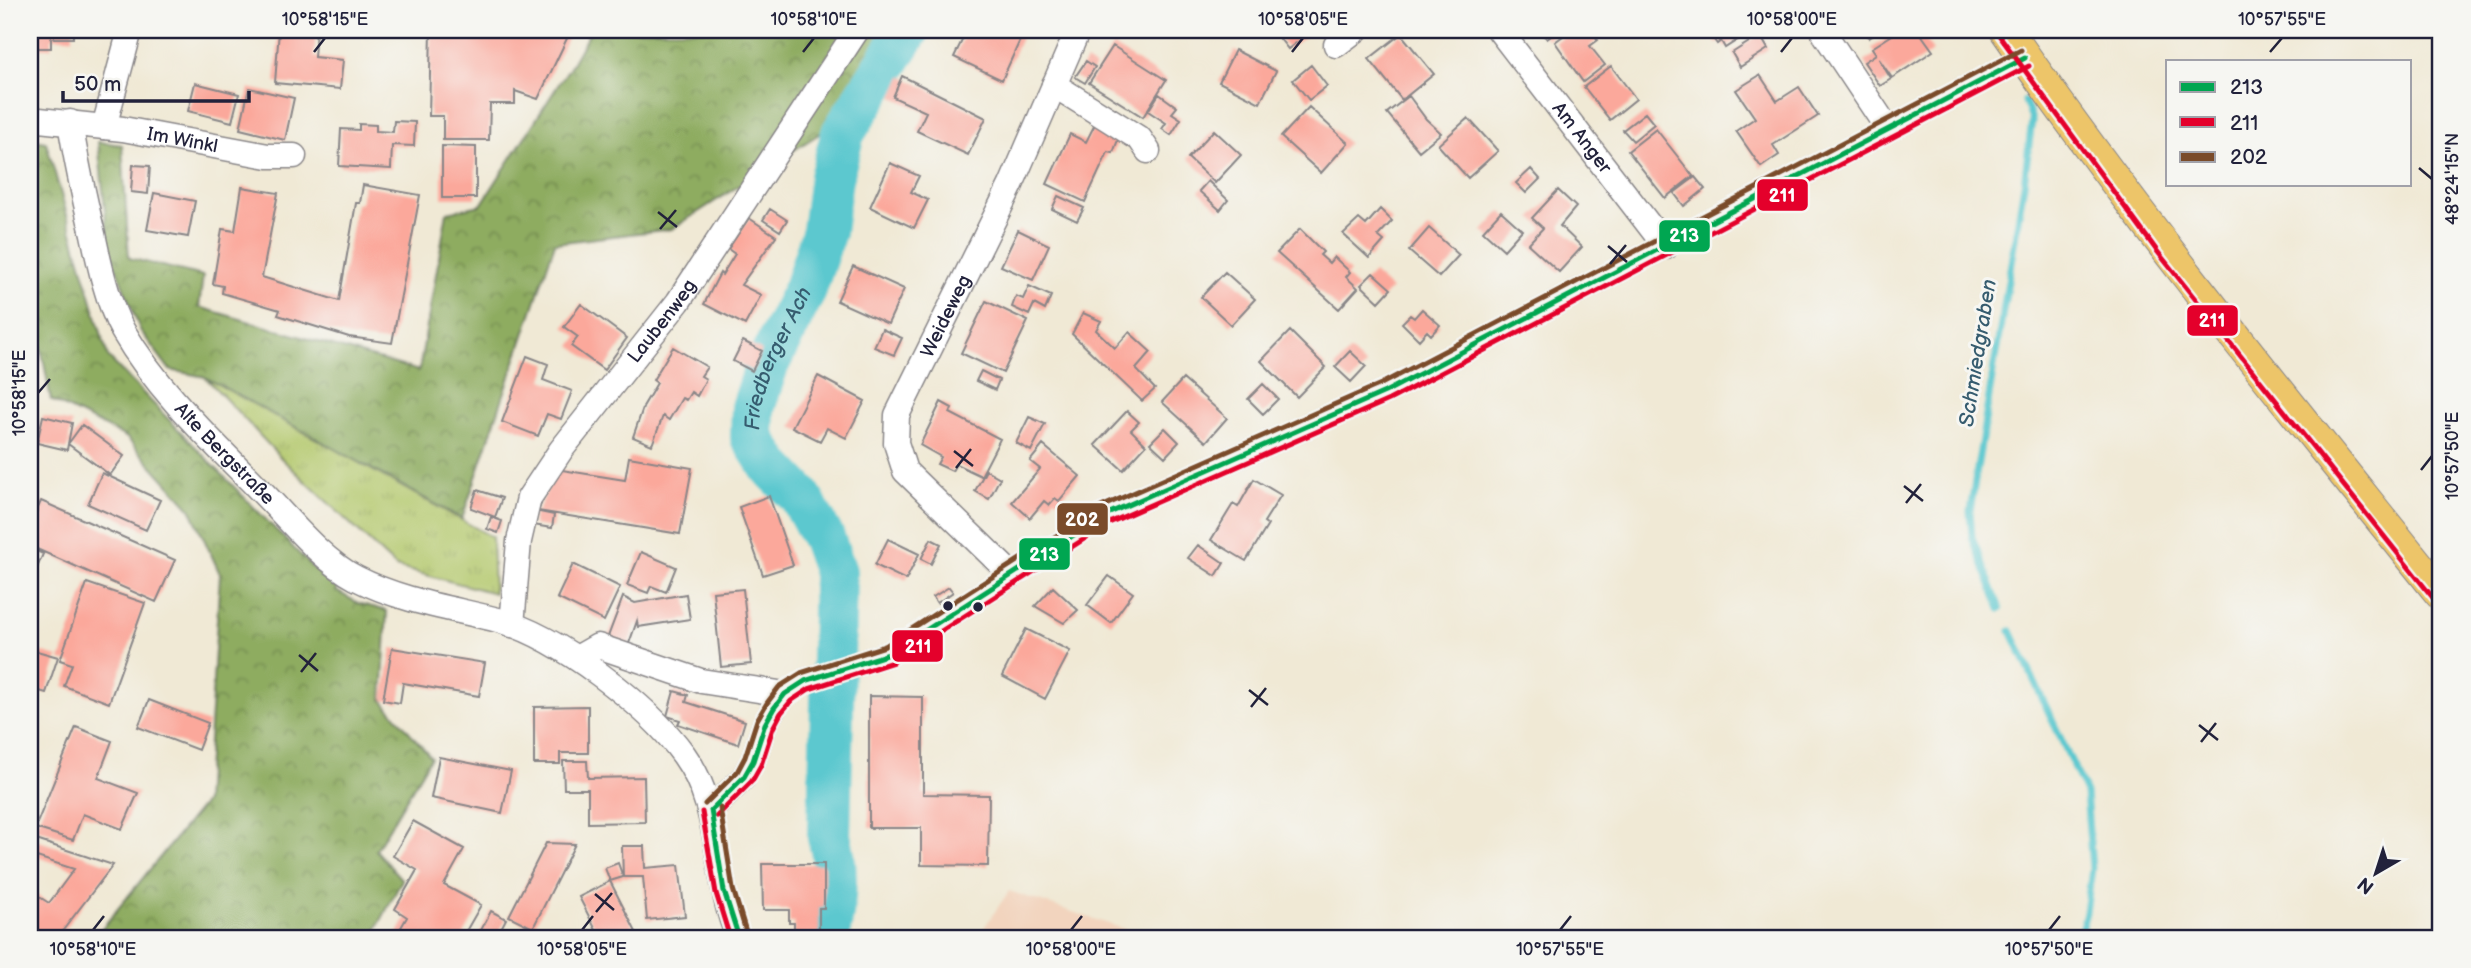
<svg xmlns="http://www.w3.org/2000/svg" width="2471" height="968" font-family="'Balsamiq Sans',sans-serif">
  <style>
    .built { fill: #f2d4be }
    .grass { fill: url(#grass-tufts); stroke: #6a7554; stroke-width: 2 }
    .forest { fill: url(#forest-crowns); stroke: #58674e; stroke-width: 2 }
    .lines { fill: none; stroke-linecap: round; stroke-linejoin: round }
    .stream { stroke: #5bc8cf; stroke-width: 7 }
    .river { stroke: #5bc8cf; stroke-width: 44 }
    .building { fill: #fba89b }
    .minor-casing { stroke: #898688; stroke-width: 27 }
    .major-casing { stroke: #898688; stroke-width: 34 }
    .minor { stroke: #fff; stroke-width: 24 }
    .major { stroke: #edc569; stroke-width: 32 }
    .bus-1-casing { stroke: #f6f6f2; stroke-width: 10 }
    .bus-2-casing { stroke: #f6f6f2; stroke-width: 10 }
    .bus-3-casing { stroke: #f6f6f2; stroke-width: 10 }
    .bus-1 { stroke: #00a651; stroke-width: 5 }
    .bus-2 { stroke: #e4002b; stroke-width: 5 }
    .bus-3 { stroke: #7a4b2a; stroke-width: 5 }
    .ticks { fill: none; stroke: #22223b; stroke-width: 2.5 }
    .bus-dot { fill: #22223b; stroke: #f6f6f2; stroke-width: 2.5 }
    .labels { text-anchor: middle; dominant-baseline: central; stroke-width: 6; stroke-linejoin: round; paint-order: stroke }
    .street-label { font-size: 19px; fill: #22223b; stroke: #f6f6f2 }
    .water-label { font-size: 21px; font-style: italic; fill: #365c6f; stroke: #f6f6f2 }
    .line-badge { stroke: #f6f6f2; stroke-width: 2.5 }
    .badge-label { font-size: 19px; text-anchor: middle; font-weight: bold; fill: #fff }
    .neatline { fill: none; stroke: #22223b; stroke-width: 2.5 }
    .ticks-label { font-size: 18px; text-anchor: middle; fill: #22223b }
  </style>
  <defs>
    <pattern id="grass-tufts" width="24" height="20" patternUnits="userSpaceOnUse" patternTransform="scale(1.75)"><rect width="24" height="20" fill="#b3c86c"/><path d="M3 7l-1-3M5 7V3M7 7l1-3M15 17l-1-3M17 17v-4M19 17l1-3" fill="none" stroke="#9aac5e"/></pattern>
    <pattern id="forest-crowns" width="20" height="18" patternUnits="userSpaceOnUse" patternTransform="scale(1.75)"><rect width="20" height="18" fill="#8eac60"/><path d="M2 6a3 3 0 1 1 6 0M12 15a3 3 0 1 1 6 0" fill="none" stroke="#748c50"/></pattern>
  </defs>
  <rect width="100%" height="100%" fill="#f6f6f2"/>
  <filter id="ink" filterUnits="userSpaceOnUse"><feTurbulence type="fractalNoise" baseFrequency=".0143" numOctaves="2"/><feDisplacementMap in="SourceGraphic" scale="14" xChannelSelector="R" yChannelSelector="G"/><feConvolveMatrix kernelMatrix="1 2 1 2 8 2 1 2 1" color-interpolation-filters="sRGB"/></filter>
  <filter id="wash" filterUnits="userSpaceOnUse"><feTurbulence type="fractalNoise" baseFrequency=".00686" numOctaves="4" result="noise"/><feDisplacementMap in="SourceGraphic" scale="28" xChannelSelector="R" yChannelSelector="G"/><feGaussianBlur stdDeviation="1.57" result="paint"/><feColorMatrix in="noise" values="0 0 0 0 0 0 0 0 0 0 0 0 0 0 0 0 0 1.4 0 .05"/><feComposite in="paint" operator="in"/></filter>
  <g filter="url(#wash)">
    <rect width="100%" height="100%" fill="#f0e9d5"/>
    <!-- built -->
    <path class="built" d="M1009,891L1151,938H977Z"/>
    <!-- grass -->
    <path class="grass" d="M205,377L492,537L494,593L396,567L282,459Z"/>
    <!-- forest -->
    <path class="forest" d="M591,30H904L856,110L672,229L555,243L462,519L205,377L170,370L140,330L109,249L98,142L122,145L129,258L203,276L199,307L419,371L447,212L481,205L573,62Z
      M30,139L46,142L108,357L313,568L338,585L336,591L358,603L387,611L382,700L431,757L376,850L402,880L372,938H94L205,802L220,574L190,508L126,437L51,400L30,289Z"/>
    <g class="lines">
      <!-- stream -->
      <path class="stream" d="M2000,609L1972,537L1970,511L2024,184L2032,120L2025,101
        M2011,631L2086,793L2092,869L2086,912L2079,938"/>
      <!-- river -->
      <path class="river" id="s1" d="M827,938C835,905 839,870 829,837L835,572L823,538L800,496L770,465L752,437L753,408L767,365L805,289L824,231L831,178L843,133L908,30"/>
    </g>
    <g id="blocks">
      <!-- building -->
      <path class="building" d="M30,30H73V38H51V48H30Z
        M279,30H316L314,57L343,60L340,89L275,83Z
        M431,30H571L538,99L515,91V104H490L489,140H443V116H429Z
        M967,30H987L999,35L1002,30H1004L1021,38L1002,80L954,57Z
        M1273,30H1305L1308,34L1288,49Z
        M1540,30H1559L1547,39Z
        M1571,30H1590L1598,40L1590,46L1605,65L1583,82L1555,42Z
        M1707,30H1753L1725,48L1721,41L1717,44Z
        M1864,30H1881L1869,38Z
        M1900,30H1918L1933,51L1892,78L1879,59L1891,79L1880,86L1864,62L1876,54L1872,48Z
        M1401,34L1434,74L1402,100L1369,59Z
        M1760,35L1768,49L1740,67L1732,53Z
        M1113,46L1166,80L1143,117L1089,83Z
        M1235,50L1276,71L1260,103L1219,82Z
        M1086,61L1095,67L1085,83L1075,77Z
        M1311,65L1327,86L1309,100L1293,80Z
        M1611,66L1636,99L1610,120L1584,87Z
        M1760,75L1777,101L1799,87L1818,116L1773,145L1779,155L1761,167L1736,131L1755,118L1736,90Z
        M902,76L986,118L968,155L917,131L926,112L893,97Z
        M195,83L239,94L232,122L188,111Z
        M249,88L294,98L285,140L240,129Z
        M1159,94L1177,107L1172,113L1181,119L1171,135L1162,129L1166,123L1148,111Z
        M1409,96L1426,119L1441,133L1419,151L1387,113Z
        M1309,107L1348,143L1321,173L1281,137Z
        M1645,113L1654,124L1633,141L1623,130Z
        M1468,118L1498,151L1468,178L1438,145Z
        M394,121L415,122L414,146L392,145L391,169L339,166L341,129L359,130V124L376,125V131L393,132Z
        M1095,124L1119,137L1113,153L1108,152L1085,202L1047,184L1070,134L1086,142Z
        M1656,129L1693,176L1665,198L1628,151Z
        M1214,130L1241,155L1215,183L1188,158Z
        M442,146L476,147V198H442Z
        M890,163L919,176L911,192L928,200L914,228L870,207Z
        M133,165L150,166L148,194L131,192Z
        M1531,169L1540,179L1526,193L1516,183Z
        M1695,177L1705,189L1684,206L1674,193Z
        M1208,181L1228,200L1220,210L1199,191Z
        M363,185L420,195L392,343L349,337L278,315L280,310L222,293L223,286L213,284L222,229L235,231L242,187L278,193L262,277L339,301L356,203H360Z
        M1558,190L1576,207L1560,226L1582,247L1559,272L1528,244L1543,228L1532,218Z
        M154,193L195,201L188,237L147,230Z
        M1058,196L1084,208L1077,221L1052,209Z
        M770,209L787,220L780,231L763,220Z
        M1380,209L1392,221L1378,236L1384,241L1369,258L1343,234L1359,219L1366,225Z
        M1501,211L1522,230L1504,250L1483,231Z
        M749,218L776,236L741,285L761,295L745,325L704,304L720,273L722,275L735,254L728,249Z
        M1429,228L1459,255L1439,277L1409,251Z
        M1300,229L1323,252L1320,255L1329,263L1334,257L1350,272L1346,277L1358,288L1339,309L1277,253Z
        M1018,230L1049,245L1033,280L1001,266Z
        M853,266L904,289L888,324L837,301Z
        M1225,272L1255,299L1231,325L1201,297Z
        M1373,273L1391,289L1379,302L1361,285Z
        M1029,286L1051,296L1045,310L1034,304L1029,315L1012,307L1016,296L1023,299Z
        M986,301L1028,321L1003,373L961,353Z
        M581,304L627,338L604,370L571,346L578,337L564,327Z
        M1422,309L1440,325L1431,335L1427,331L1419,340L1402,323L1410,315L1414,318Z
        M1083,313L1101,321L1096,330L1115,348L1129,332L1151,352L1136,369L1155,389L1142,401L1072,334Z
        M882,329L902,338L894,355L874,347Z
        M1290,331L1326,367L1297,397L1261,361Z
        M743,341L762,351L752,371L733,361Z
        M673,347L707,367L701,376L706,379L697,396L691,392L686,400L682,398L669,420L663,416L652,445L633,437L644,405L657,383L653,380Z
        M1350,351L1366,366L1351,382L1335,367Z
        M527,356L548,364L543,380L572,391L561,419L547,414L538,436L502,422Z
        M981,371L999,380L995,390L976,381Z
        M818,376L865,401L846,438L827,428L820,441L792,427Z
        M1183,379L1227,418L1206,442L1162,402Z
        M1263,384L1278,399L1263,414L1248,399Z
        M941,402L952,408L950,413L1000,439L981,476L956,464L952,471L937,464L941,457L920,445Z
        M1127,411L1139,422L1131,430L1146,445L1123,470L1095,445Z
        M43,416L72,423L68,444L82,425L124,456L110,475L68,444L67,450L37,443Z
        M1029,417L1045,424L1031,451L1016,443Z
        M1165,428L1179,442L1165,457L1150,443Z
        M1043,445L1080,476L1059,501L1055,498L1049,505L1044,501L1030,518L1012,502L1040,469L1030,461Z
        M629,457L692,468L680,534L538,511L556,469L625,480Z
        M986,470L1000,478L989,499L975,491Z
        M102,473L160,500L146,530L88,504Z
        M1254,479L1281,495L1264,522L1268,525L1246,561L1211,540L1233,504L1238,507Z
        M477,490L502,498L495,517L471,508Z
        M769,496L793,565L763,575L739,507Z
        M41,501L175,560L156,602L30,546V527Z
        M535,511L554,515L552,528L533,525Z
        M491,517L502,521L498,533L487,529Z
        M888,539L919,554L906,580L875,565Z
        M931,539L941,544L931,564L921,559Z
        M1198,545L1224,563L1216,576L1188,558Z
        M30,548L43,554L30,584Z
        M641,552L676,567L666,592L651,586L648,593L627,585Z
        M573,564L620,587L604,621L557,598Z
        M1109,576L1133,593L1111,623L1087,605Z
        M87,583L145,603L109,703L64,686L72,664L60,660Z
        M949,587L953,592L937,603L933,597Z
        M1053,587L1078,610L1064,623L1035,606Z
        M743,589L751,664L721,667L713,592Z
        M686,594L690,619L638,627L637,621L627,649L606,642L623,597L635,603Z
        M1026,629L1070,651L1045,699L1002,676Z
        M392,648L485,663L479,696L403,683L400,703L383,700Z
        M30,649L58,657L46,693L30,688Z
        M674,691L688,695L686,702L745,721L738,744L678,724L680,720L667,716Z
        M869,696L923,697V794L989,795L988,866L921,865V828H869Z
        M149,700L208,723L198,750L138,727Z
        M588,706V753H560V764H534V707Z
        M76,727L112,741L98,778L138,793L122,829L83,814L73,840L35,828Z
        M439,757L511,771L502,813L431,798Z
        M563,761H587L588,778L644,777L645,822L588,823V789H564Z
        M413,821L464,849L444,885L481,905L462,938H395L407,917L395,909L417,870L393,856Z
        M30,838L113,865L57,938H46L33,930L30,936V891L49,903L74,869L37,857L36,862L30,860Z
        M546,843L575,844L533,928L509,916Z
        M622,846H644L645,868L679,865L685,916L647,920L643,877H623Z
        M618,863L623,877L610,881L605,868Z
        M762,864H824V908H819V938H794V923H789V910H763Z
        M610,881L639,938H600L579,897Z
        M491,911L506,919L496,938H477Z
        M536,930L539,938H517Z"/>
    </g>
  </g>
  <g filter="url(#ink)">
    <use href="#blocks" fill-opacity="0" stroke="#898688" stroke-width="2"/>
    <g class="lines">
      <defs>
        <g id="minor">
          <path id="s2" d="M1499,30L1666,247"/>
          <path d="M1822,30L1888,129"/>
          <path d="M1336,45L1356,30"/>
          <path d="M1054,85L1140,139L1148,151"/>
          <path id="s3" d="M30,119L123,129L268,156H294"/>
          <path id="s4" d="M70,122C76,160 84,197 93,234C99,263 108,305 123,331C158,391 212,441 260,490C288,518 321,560 356,578C401,601 450,608 498,620C558,636 648,705 684,755C724,810 712,879 739,938"/>
          <path d="M104,127L130,30"/>
          <path id="s5" d="M1012,575L905,471L896,443L897,415L1011,185L1078,30"/>
          <path id="s6" d="M512,625L519,541L529,498L561,450L678,302L857,30"/>
          <path d="M577,658L598,646L701,681L785,694"/>
          <path d="M711,810L744,777L753,761L765,724L774,708L785,694L805,681L889,654L1105,515L1385,392L2025,58"/>
        </g>
        <path id="major" d="M2006,30C2141,225 2293,409 2441,594"/>
      </defs>
      <!-- minor casing -->
      <use href="#minor" class="minor-casing"/>
      <!-- major casing -->
      <use href="#major" class="major-casing"/>
      <!-- minor -->
      <use href="#minor" class="minor"/>
      <!-- major -->
      <use href="#major" class="major"/>
      <defs>
        <path id="bus-1" d="M711,810L744,777L753,761L765,724L774,708L785,694L805,681L889,654L1105,515L1385,392L2025,58
          M711,810L724,891L739,938"/>
        <path id="bus-2" d="M1999,35L2157,251L2434,599
          M702,812L716,893L730,938
          M717,816L752,781L761,765L773,728L781,713L791,701L809,689L893,662L1109,523L1389,400L2029,66"/>
        <path id="bus-3" d="M705,804L737,772L745,757L757,720L767,703L779,687L801,673L885,646L1101,507L1381,384L2021,50
          M720,808L733,889L747,935"/>
      </defs>
      <!-- bus-1 casing -->
      <use href="#bus-1" class="bus-1-casing"/>
      <!-- bus-2 casing -->
      <use href="#bus-2" class="bus-2-casing"/>
      <!-- bus-3 casing -->
      <use href="#bus-3" class="bus-3-casing"/>
      <!-- bus-1 -->
      <use href="#bus-1" class="bus-1"/>
      <!-- bus-2 -->
      <use href="#bus-2" class="bus-2"/>
      <!-- bus-3 -->
      <use href="#bus-3" class="bus-3"/>
    </g>
  </g>
  <!-- ticks -->
  <path class="ticks" d="M314,52L325,38M803,52L814,38M1292,52L1303,38M1781,52L1792,38M2270,52L2282,38M2419,168L2432,179M658,212L677,227M660,229L676,210M1608,246L1627,262M1610,264L1626,245M38,393L50,379M954,451L973,466M956,468L971,449M2421,470L2432,456M1904,486L1923,501M1906,503L1921,484M299,655L318,671M301,672L316,653M1249,690L1268,705M1251,707L1266,688M2199,725L2218,740M2201,742L2216,723M595,894L614,910M596,912L612,893M93,930L104,916M582,930L593,916M1071,930L1082,916M1560,930L1571,916M2049,930L2060,916"/>
  <!-- markers -->
  <g class="bus-dot">
    <circle cx="948" cy="606" r="6"/>
    <circle cx="978" cy="607" r="6"/>
  </g>
  <g class="labels">
    <!-- street labels -->
    <g class="street-label">
      <text stroke="none"><textPath href="#s2" startOffset="136">Am Anger</textPath></text>
      <text stroke="none"><textPath href="#s3" startOffset="154">Im Winkl</textPath></text>
      <text stroke="none"><textPath href="#s5" startOffset="317">Weideweg</textPath></text>
      <text stroke="none"><textPath href="#s6" startOffset="350">Laubenweg</textPath></text>
      <text stroke="none"><textPath href="#s4" startOffset="376">Alte Bergstraße</textPath></text>
    </g>
    <!-- water labels -->
    <g class="water-label">
      <text transform="translate(1978 353) rotate(-81)">Schmiedgraben</text>
      <text stroke="none"><textPath href="#s1" startOffset="611">Friedberger Ach</textPath></text>
    </g>
  </g>
  <g class="line-badge">
    <rect x="1756" y="178" width="53" height="34" rx="7" fill="#e4002b"/>
    <rect x="1658" y="219" width="53" height="34" rx="7" fill="#00a651"/>
    <rect x="2186" y="304" width="53" height="33" rx="7" fill="#e4002b"/>
    <rect x="1056" y="502" width="53" height="34" rx="7" fill="#7a4b2a"/>
    <rect x="1018" y="537" width="53" height="34" rx="7" fill="#00a651"/>
    <rect x="891" y="629" width="53" height="34" rx="7" fill="#e4002b"/>
  </g>
  <g class="badge-label">
    <text x="1782" y="202">211</text>
    <text x="1684" y="242">213</text>
    <text x="2212" y="327">211</text>
    <text x="1082" y="526">202</text>
    <text x="1044" y="561">213</text>
    <text x="918" y="653">211</text>
  </g>
  <!-- margin -->
  <rect width="2471" height="968" fill="none" stroke="#f6f6f2" stroke-width="77"/>
  <!-- legend -->
  <rect x="2166" y="60" width="245" height="126" fill="#f6f6f2" stroke="#a1a1a9" stroke-width="2"/>
  <rect x="2180" y="82" width="35" height="10" fill="#00a651" stroke="#a1a1a9" stroke-width="2"/>
  <text x="2230" y="94" font-size="21" fill="#22223b">213</text>
  <rect x="2180" y="117" width="35" height="10" fill="#e4002b" stroke="#a1a1a9" stroke-width="2"/>
  <text x="2230" y="130" font-size="21" fill="#22223b">211</text>
  <rect x="2180" y="152" width="35" height="10" fill="#7a4b2a" stroke="#a1a1a9" stroke-width="2"/>
  <text x="2230" y="164" font-size="21" fill="#22223b">202</text>
  <!-- north arrow -->
  <g transform="translate(2376 873) rotate(219)" stroke="#f6f6f2" stroke-width="5" paint-order="stroke">
  <path d="M0-5L12 26L0 18L-12 26Z" fill="#22223b"/>
  <text y="-10" font-size="19" font-weight="bold" text-anchor="middle" fill="#22223b">N</text>
  </g>
  <!-- scale -->
  <path d="M63 91v10h186v-10" fill="none" stroke="#22223b" stroke-width="3.5"/>
  <text x="74" y="91" font-size="21" fill="#22223b" stroke="#f6f6f2" stroke-width="5" paint-order="stroke">50 m</text>
  <rect x="38" y="38" width="2394" height="892" class="neatline"/>
  <g class="ticks-label">
    <text x="325" y="25">10°58'15"E</text>
    <text x="814" y="25">10°58'10"E</text>
    <text x="1303" y="25">10°58'05"E</text>
    <text x="1792" y="25">10°58'00"E</text>
    <text x="2282" y="25">10°57'55"E</text>
    <text transform="translate(2452 179) rotate(-90)" y="6">48°24'15"N</text>
    <text transform="translate(19 393) rotate(-90)" y="6">10°58'15"E</text>
    <text transform="translate(2452 456) rotate(-90)" y="6">10°57'50"E</text>
    <text x="93" y="955">10°58'10"E</text>
    <text x="582" y="955">10°58'05"E</text>
    <text x="1071" y="955">10°58'00"E</text>
    <text x="1560" y="955">10°57'55"E</text>
    <text x="2049" y="955">10°57'50"E</text>
  </g>
</svg>
